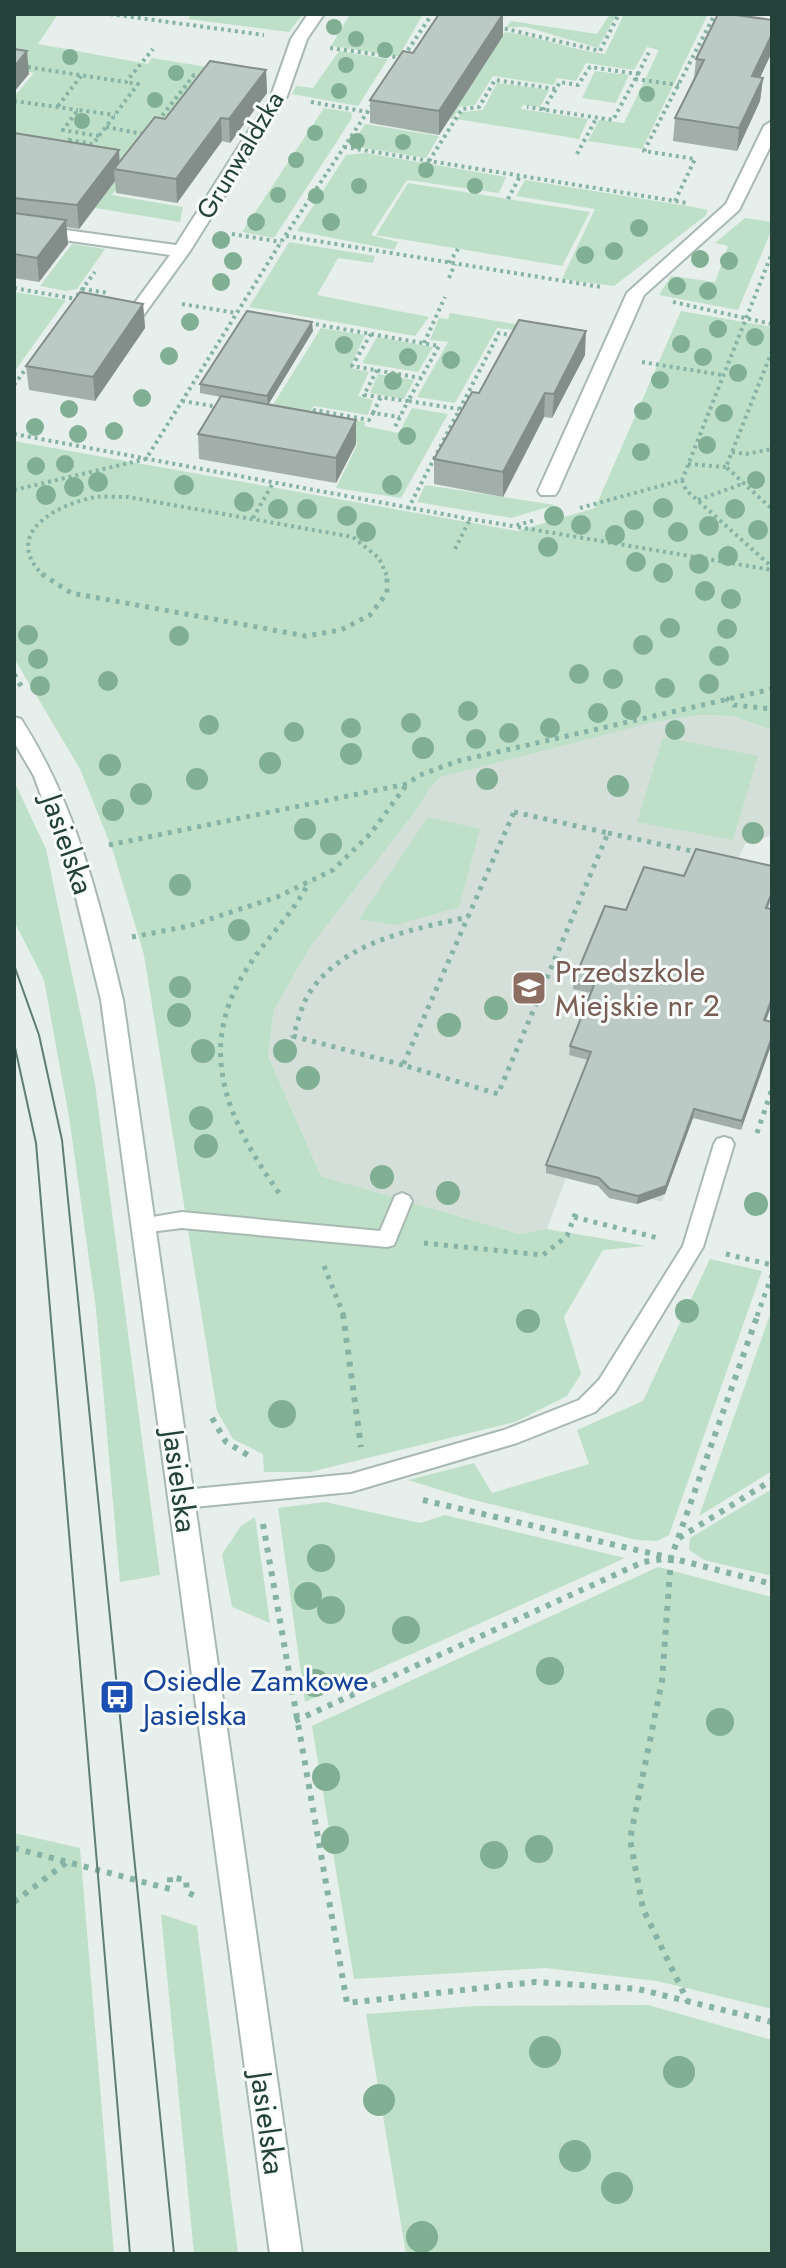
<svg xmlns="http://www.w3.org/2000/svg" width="786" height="2268" font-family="Jost,sans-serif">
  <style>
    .built { fill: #d4dfda }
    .green { fill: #bfe0c8 }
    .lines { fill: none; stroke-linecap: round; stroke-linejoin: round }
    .lane-casing { stroke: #a8b8b2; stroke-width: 4 }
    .street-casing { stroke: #a8b8b2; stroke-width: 4 }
    .path-far2 { stroke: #86b3a5; stroke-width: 4; stroke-dasharray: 3 4; stroke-linecap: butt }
    .path-far1 { stroke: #86b3a5; stroke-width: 5; stroke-dasharray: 4 6; stroke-linecap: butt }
    .path { stroke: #86b3a5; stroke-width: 6; stroke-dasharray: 5 7; stroke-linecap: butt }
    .lane { fill: #fff; fill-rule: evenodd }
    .street { fill: #fff; fill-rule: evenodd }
    .tram { stroke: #5f7d75; stroke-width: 2 }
    .tree { fill: #80af93 }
    .wall { fill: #a1aea9 }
    .shaded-wall { fill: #838d89 }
    .building { fill: #bbcac4; stroke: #838d89; stroke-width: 2 }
    .labels { text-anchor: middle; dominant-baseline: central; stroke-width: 6; stroke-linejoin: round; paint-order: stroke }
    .far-street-label { font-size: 26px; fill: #24423a; stroke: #f7fbf9 }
    .street-label { font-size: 30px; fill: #24423a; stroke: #f7fbf9 }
    .education-label { font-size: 30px; fill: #785e54; stroke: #f7fbf9; text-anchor: start }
    .transit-label { font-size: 30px; fill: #164399; stroke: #f7fbf9; text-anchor: start }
  </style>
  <rect width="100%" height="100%" fill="#e6efeb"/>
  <!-- built -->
  <path class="built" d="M700,715L733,716L772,730V835L745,844L735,866L772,897L765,916L763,1029L772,1032V1043L741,1129L693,1118L662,1202L644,1197L637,1204L609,1198L606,1194L610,1184L593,1179L591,1185L566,1178L547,1229L519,1234L321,1176L268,1056L274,1010L310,947L415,812L430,788L441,777L498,761L654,722Z"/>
  <!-- green -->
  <path class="green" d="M14,14H58L38,44L148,64L152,58L238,72L156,137L112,195L183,207L180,222L29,197L14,154V97L34,73L14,69Z
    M192,14H303L289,32L188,19Z
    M350,14H423L399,56L331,46Z
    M610,14H617L598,48L526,27H507L511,21L597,34Z
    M624,14L707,16L642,149L588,141L599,120L624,123L659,50L647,47L634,70L586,63L576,81L557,78L554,85L493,76L475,105L459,107L453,119L442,117L450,74L476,78L505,32C539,36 571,50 605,54Z
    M339,51L388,59L358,106L292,94L296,86L313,88Z
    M595,71L629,75L616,103L582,98Z
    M497,83L549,90L540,107L523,105L521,109L588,119L579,139L457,119L462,112L483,110Z
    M324,108L351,112L352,118L274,238L242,232Z
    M365,124L439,136L426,158L351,146Z
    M365,153L506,177L499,193L407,180L371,235L398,242L394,250L297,231L346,155Z
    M525,180L694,207L708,210L705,216L614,286L562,279L595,209L516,196Z
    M408,183L590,212L562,266L376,235Z
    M745,218L772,222V229L738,310L659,295L671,276L715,282L728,246L715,243Z
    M289,242L375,256L373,263L338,258L317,295L429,317L415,336L249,307Z
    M72,244L105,249L77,289L66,291L40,286Z
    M14,292L66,300L14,372Z
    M681,311L772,327V730L733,716L700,715L654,722L441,777L430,788L415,812L310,947L274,1010L268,1056L321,1176L519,1234L547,1229L646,1246L603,1250L564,1317L581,1374L567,1396L515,1422L310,1472H264L263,1454L233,1439L217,1411L144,955L113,851L80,769L14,658V441L517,531L595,508Z
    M450,313L544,329L542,333L497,328L455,403L417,397L448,342L430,340L439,318L448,319Z
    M321,328L365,335L350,368L369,372L358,396L373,400L368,415L314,406L308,415L271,408Z
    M377,337L433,347L418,372L362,363Z
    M378,374L414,380L404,399L370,393Z
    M412,408L448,414L401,498L336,488L358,443L252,424L320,415L365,422L364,426L399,433Z
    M425,485L555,505L511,518L417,502Z
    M663,737L758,756L733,840L637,822Z
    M14,781L46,849L95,1084L160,1575L120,1582L96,1309L69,1117L44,980L14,921Z
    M428,817L480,829L459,907L396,925L359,919Z
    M710,1259L762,1271L669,1535L657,1541L637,1540L466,1498L408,1480L474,1463L492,1493L589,1464L577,1430L643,1401Z
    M772,1309V1471L699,1516Z
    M772,1489V1576L704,1560L689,1550L690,1538Z
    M325,1502L420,1523L445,1515L625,1558L305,1702L278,1508Z
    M255,1517L270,1623L232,1607L222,1554L241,1526Z
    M658,1567L772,1597V2009L657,1981L545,1968L354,1979L312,1726Z
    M14,1833L80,1848L114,2254H14Z
    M161,1914L197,1926L238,2254H194Z
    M648,2005L772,2040V2254H406L366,2014L476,2006Z"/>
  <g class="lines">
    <defs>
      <path id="lane" d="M724,1137L731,1139L734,1144L703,1247L615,1392L595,1412L517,1443L351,1492L183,1508L175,1505L172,1499L175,1493L183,1490L351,1474L504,1430L579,1400L599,1380L683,1246L714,1144L717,1139Z
        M402,1193L409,1196L412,1201L394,1245L387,1247L182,1228L142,1233L135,1230L132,1225L135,1220L182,1212L380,1231L395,1196Z"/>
      <path id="street" d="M308,14H324L307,39L287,96L190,251L143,316L137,317L128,312L170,255L14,233V223L176,245L271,96L291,39Z
        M772,121V143L739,210L644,295L558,491L555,495H541L538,491L627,293L726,204L764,126Z
        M14,717L21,719C77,806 99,901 123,1000L302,2254H270L101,1000L72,881L34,776L14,742Z"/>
    </defs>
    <!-- lane casing -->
    <use href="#lane" class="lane-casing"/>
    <!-- street casing -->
    <use href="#street" class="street-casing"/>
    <!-- path-far2 -->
    <path class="path-far2" d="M110,14L264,35
      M498,27L600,51L619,14
      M330,48L403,58
      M404,56L432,14
      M14,65L126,82L153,49
      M638,74L649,52
      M635,79L679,85
      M14,101L78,110
      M311,102L368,112
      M58,106L81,76
      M543,110L556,89
      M158,121L194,75L205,77
      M106,127L148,135
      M99,136L63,130L78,110L115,115
      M65,146L69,140L93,144L138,84L126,82
      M344,147L687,203
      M577,154L597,117
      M429,161L462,109L479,107L495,80L556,89L560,82L578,85L590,67L638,74L613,120L527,107
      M508,199L520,176
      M675,201L695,159L644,151L715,14
      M232,234L281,242
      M286,236L601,287
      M449,263L458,249
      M449,278L455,264
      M14,288L76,299
      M82,289L109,293
      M77,296L95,272
      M673,302L772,324
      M182,304L237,313
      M309,323L439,346L408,401L459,409
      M371,334L352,366L421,378
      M424,343L445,297
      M772,351L726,467L772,509
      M642,362L722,375
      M377,370L364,395L408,401L394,429
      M14,385L30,363
      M182,401L219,407
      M373,413L381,397
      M310,418L315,410L369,420L373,413L400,417
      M14,434L470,519L513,526L536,520
      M732,452L746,454L772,449
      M688,464L726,467
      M682,480L686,490L772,567
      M14,490L146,459L281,242L372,105
      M698,500L745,483
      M580,508L682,480L772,253
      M408,509L499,333L515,336
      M253,518L273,483
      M518,527L772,570
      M455,549L470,519
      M44,576C0,534 57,504 96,497C106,496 118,497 128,497L353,537L379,558L387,576"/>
    <!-- path-far1 -->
    <path class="path-far1" d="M42,574L71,593L306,636L341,630L370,615L387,593V574
      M14,674L24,691
      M726,698L734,705L772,709
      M514,812L608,833L498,1094L403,1065Z
      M608,833L701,853
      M109,845L407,784L420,775L458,761L772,689
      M132,937L189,926L277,897L333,870L371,833L407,784
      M403,1065L293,1036C298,1022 301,1007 308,995C342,941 411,930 468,917
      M757,1133L772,1089
      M279,1193C228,1121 194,1049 248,967C267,937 293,914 309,882
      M574,1217L658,1238
      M424,1243L543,1255L567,1236L576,1212
      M726,1254L772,1265
      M324,1266L344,1316
      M757,1316L772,1275"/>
    <!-- path -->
    <path class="path" d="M343,1314L361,1447
      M212,1418L226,1442L251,1457
      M423,1500L671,1558L758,1314
      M263,1524L347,2003L535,1982L638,1989L772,2022
      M679,1538L772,1480
      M671,1558L662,1681L630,1839L643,1909L688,2002
      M295,1721L643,1562L671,1558L772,1584
      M14,1848L170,1889V1877L186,1880L187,1892L195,1896
      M14,1902L67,1862"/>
    <!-- lane -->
    <use href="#lane" class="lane"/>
    <!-- street -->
    <use href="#street" class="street"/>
    <!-- tram -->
    <path class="tram" d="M14,965L39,1035L62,1140L174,2254
      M14,1043L36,1143L130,2254"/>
  </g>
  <!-- trees -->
  <g class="tree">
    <circle cx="334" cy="27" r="8"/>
    <circle cx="356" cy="39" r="8"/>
    <circle cx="385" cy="50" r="8"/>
    <circle cx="70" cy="57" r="8"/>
    <circle cx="346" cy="65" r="8"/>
    <circle cx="176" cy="73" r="8"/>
    <circle cx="339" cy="91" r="8"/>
    <circle cx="647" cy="94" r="8"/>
    <circle cx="155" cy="100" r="8"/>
    <circle cx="82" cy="121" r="8"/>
    <circle cx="315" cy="133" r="8"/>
    <circle cx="357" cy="141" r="8"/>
    <circle cx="403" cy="142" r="8"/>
    <circle cx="296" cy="160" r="8"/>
    <circle cx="426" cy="170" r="8"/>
    <circle cx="359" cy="186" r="8"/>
    <circle cx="475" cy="186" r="8"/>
    <circle cx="278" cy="195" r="8"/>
    <circle cx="316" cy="196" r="8"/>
    <circle cx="256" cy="222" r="9"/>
    <circle cx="331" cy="222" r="9"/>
    <circle cx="639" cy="228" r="9"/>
    <circle cx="221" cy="240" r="9"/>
    <circle cx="614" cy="251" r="9"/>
    <circle cx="585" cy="255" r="9"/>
    <circle cx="700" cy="259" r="9"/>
    <circle cx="233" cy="261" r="9"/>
    <circle cx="729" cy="261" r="9"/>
    <circle cx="221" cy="282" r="9"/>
    <circle cx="677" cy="286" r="9"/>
    <circle cx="708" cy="291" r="9"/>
    <circle cx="190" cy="322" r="9"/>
    <circle cx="718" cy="329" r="9"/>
    <circle cx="755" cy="337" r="9"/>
    <circle cx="681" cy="344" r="9"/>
    <circle cx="344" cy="345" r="9"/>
    <circle cx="169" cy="356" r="9"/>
    <circle cx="408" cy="357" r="9"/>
    <circle cx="703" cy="357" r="9"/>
    <circle cx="451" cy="360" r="9"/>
    <circle cx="738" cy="373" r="9"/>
    <circle cx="660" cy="380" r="9"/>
    <circle cx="393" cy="381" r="9"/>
    <circle cx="142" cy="398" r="9"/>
    <circle cx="69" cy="409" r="9"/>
    <circle cx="643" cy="411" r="9"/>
    <circle cx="724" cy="413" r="9"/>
    <circle cx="35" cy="427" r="9"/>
    <circle cx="114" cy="431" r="9"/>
    <circle cx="78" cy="434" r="9"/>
    <circle cx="407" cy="436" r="9"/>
    <circle cx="707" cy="445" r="9"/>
    <circle cx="641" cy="452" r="9"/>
    <circle cx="65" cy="464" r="9"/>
    <circle cx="36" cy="466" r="9"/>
    <circle cx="756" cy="480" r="9"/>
    <circle cx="98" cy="482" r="10"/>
    <circle cx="184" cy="485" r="10"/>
    <circle cx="392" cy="485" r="10"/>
    <circle cx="74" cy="487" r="10"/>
    <circle cx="46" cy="495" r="10"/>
    <circle cx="244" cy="502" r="10"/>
    <circle cx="663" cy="508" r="10"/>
    <circle cx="278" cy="509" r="10"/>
    <circle cx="307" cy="509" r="10"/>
    <circle cx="735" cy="509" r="10"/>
    <circle cx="347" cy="516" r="10"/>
    <circle cx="554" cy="516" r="10"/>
    <circle cx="634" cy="520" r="10"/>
    <circle cx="581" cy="525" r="10"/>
    <circle cx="709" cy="526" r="10"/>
    <circle cx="758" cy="530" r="10"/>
    <circle cx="366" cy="532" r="10"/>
    <circle cx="678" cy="532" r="10"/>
    <circle cx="615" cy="535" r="10"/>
    <circle cx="548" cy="547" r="10"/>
    <circle cx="728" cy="556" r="10"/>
    <circle cx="636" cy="562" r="10"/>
    <circle cx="699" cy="564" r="10"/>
    <circle cx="663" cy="573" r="10"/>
    <circle cx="705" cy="591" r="10"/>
    <circle cx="731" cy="599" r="10"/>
    <circle cx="670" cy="628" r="10"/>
    <circle cx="727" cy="629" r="10"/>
    <circle cx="28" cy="635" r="10"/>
    <circle cx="179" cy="636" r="10"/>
    <circle cx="643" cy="645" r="10"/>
    <circle cx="719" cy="656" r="10"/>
    <circle cx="38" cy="659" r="10"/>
    <circle cx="579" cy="674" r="10"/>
    <circle cx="613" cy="679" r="10"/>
    <circle cx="108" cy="681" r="10"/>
    <circle cx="709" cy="684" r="10"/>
    <circle cx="40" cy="686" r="10"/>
    <circle cx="665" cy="688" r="10"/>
    <circle cx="631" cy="710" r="10"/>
    <circle cx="468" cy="711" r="10"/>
    <circle cx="598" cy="713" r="10"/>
    <circle cx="411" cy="723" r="10"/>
    <circle cx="209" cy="725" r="10"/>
    <circle cx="351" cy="728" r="10"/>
    <circle cx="550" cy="728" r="10"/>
    <circle cx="675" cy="730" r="10"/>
    <circle cx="294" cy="732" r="10"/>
    <circle cx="509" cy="733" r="10"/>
    <circle cx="476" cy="739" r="10"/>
    <circle cx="423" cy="748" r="11"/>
    <circle cx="351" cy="754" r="11"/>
    <circle cx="270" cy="763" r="11"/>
    <circle cx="110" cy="765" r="11"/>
    <circle cx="197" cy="779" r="11"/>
    <circle cx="487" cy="779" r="11"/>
    <circle cx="618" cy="786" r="11"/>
    <circle cx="141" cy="794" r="11"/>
    <circle cx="113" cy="810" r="11"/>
    <circle cx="305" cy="829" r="11"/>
    <circle cx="753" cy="833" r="11"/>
    <circle cx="331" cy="844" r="11"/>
    <circle cx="180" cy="885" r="11"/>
    <circle cx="239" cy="930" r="11"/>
    <circle cx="180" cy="987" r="11"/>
    <circle cx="496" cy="1008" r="12"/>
    <circle cx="179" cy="1015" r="12"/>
    <circle cx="449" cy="1025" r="12"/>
    <circle cx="203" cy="1051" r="12"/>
    <circle cx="285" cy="1051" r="12"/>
    <circle cx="308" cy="1078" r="12"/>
    <circle cx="201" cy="1118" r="12"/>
    <circle cx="206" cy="1146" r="12"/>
    <circle cx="382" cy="1177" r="12"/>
    <circle cx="448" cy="1193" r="12"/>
    <circle cx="756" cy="1204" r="12"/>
    <circle cx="687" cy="1311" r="12"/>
    <circle cx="528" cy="1321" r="12"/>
    <circle cx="282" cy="1414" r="14"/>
    <circle cx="321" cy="1558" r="14"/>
    <circle cx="308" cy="1596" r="14"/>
    <circle cx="331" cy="1610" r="14"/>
    <circle cx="406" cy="1630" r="14"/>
    <circle cx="550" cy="1671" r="14"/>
    <circle cx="315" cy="1683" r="14"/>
    <circle cx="720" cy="1722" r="14"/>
    <circle cx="326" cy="1777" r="14"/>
    <circle cx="335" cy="1840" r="14"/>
    <circle cx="539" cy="1849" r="14"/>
    <circle cx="494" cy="1855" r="14"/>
    <circle cx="545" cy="2052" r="16"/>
    <circle cx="679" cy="2072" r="16"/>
    <circle cx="379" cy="2100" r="16"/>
    <circle cx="575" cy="2156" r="16"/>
    <circle cx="617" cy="2188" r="16"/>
    <circle cx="422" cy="2237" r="16"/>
  </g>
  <!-- wall -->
  <path class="wall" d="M503,14V36L439,135L370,123V100L413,53Z
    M772,52L760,77L763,78L760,101L737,151L673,141L675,118L694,79L696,59Z
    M266,70L267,93L230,143L222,141L177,203L116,193L115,181L79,229L66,227L68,244L39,282L14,278V133L119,162L165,119Z
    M143,304L145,328L95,401L29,390L26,366Z
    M313,331L268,405L356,444L336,483L199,459L198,434L221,397L200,393V384Z
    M585,355L552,418L544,417L503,497L434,484V459L479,393Z
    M772,866V897L768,908L766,1021L741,1130L693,1118L665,1194L637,1204L609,1198L598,1186L546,1173V1165L588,1060L569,1055L570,1046L591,993L573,989L574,980L626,910L684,876Z"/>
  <!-- shaded-wall -->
  <path class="shaded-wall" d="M503,14V36L439,135V111Z
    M772,34V52L750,99L752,76Z
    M27,51L29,74L14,92V67Z
    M266,70L267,93L230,143L229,119Z
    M763,78L760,101L737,151L739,128Z
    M221,118L222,141L177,203L176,179Z
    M119,150L120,170L114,169L115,181L79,229L77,205Z
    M66,220L68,244L39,282L37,258Z
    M143,304L145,328L95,401L93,377Z
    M312,322L313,331L268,405L267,396Z
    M586,331L585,355L552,418L554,394Z
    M545,393L544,417L503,497V472Z
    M356,420V444L336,483V458Z
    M772,998V1004L763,1029L764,1020Z
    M772,1037V1043L741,1130L742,1121Z
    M694,1109L693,1118L665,1194L637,1204L638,1196Z"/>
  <!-- building -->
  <path class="building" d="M439,14H503L439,111L370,100L403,51L413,53Z
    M718,14H729L772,20V34L752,76L763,78L739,128L675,118L704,60L696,59Z
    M14,49L27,51L14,67Z
    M210,61L266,70L229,119L221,118L176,179L114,169L155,117L165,119Z
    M14,133L119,150L77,205L14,198Z
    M14,213L66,220L37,258L14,254Z
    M80,292L143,304L93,377L26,366Z
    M247,311L312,322L267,396L200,384Z
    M519,320L586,331L554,394L545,393L503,472L434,459L472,392L479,393Z
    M221,396L356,420L336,458L198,434Z
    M696,849L772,866V892L766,908L772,909V998L764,1020L772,1022V1037L742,1121L694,1109L666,1186L638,1196L610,1189L599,1178L546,1165L591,1052L570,1046L594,985L574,980L605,906L626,910L644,867L684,876Z"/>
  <!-- icons -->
  <defs>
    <symbol id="school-square" viewBox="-11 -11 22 22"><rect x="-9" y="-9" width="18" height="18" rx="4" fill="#8d6e63" stroke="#f7fbf9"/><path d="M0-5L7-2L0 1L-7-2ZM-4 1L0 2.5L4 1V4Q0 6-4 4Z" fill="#fff"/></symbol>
    <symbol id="bus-square" viewBox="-11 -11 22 22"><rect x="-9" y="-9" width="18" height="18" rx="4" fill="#1a4fb4" stroke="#f7fbf9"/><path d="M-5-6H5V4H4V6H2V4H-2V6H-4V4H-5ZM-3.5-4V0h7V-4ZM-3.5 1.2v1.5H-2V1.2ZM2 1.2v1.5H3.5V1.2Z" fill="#fff"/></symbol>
  </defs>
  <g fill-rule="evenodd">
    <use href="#school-square" x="509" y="968" width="40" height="40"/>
    <use href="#bus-square" x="97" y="1677" width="40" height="40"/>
  </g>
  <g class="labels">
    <!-- far-street labels -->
    <g class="far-street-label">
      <text transform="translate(240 155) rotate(-59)">Grunwaldzka</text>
    </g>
    <!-- street labels -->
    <g class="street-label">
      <text transform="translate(68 844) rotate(71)">Jasielska</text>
      <text transform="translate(180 1481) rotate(82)">Jasielska</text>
      <text transform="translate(268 2123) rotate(82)">Jasielska</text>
    </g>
    <!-- education labels -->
    <g class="education-label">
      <text x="555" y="971">Przedszkole<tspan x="555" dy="34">Miejskie nr 2</tspan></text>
    </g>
    <!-- transit labels -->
    <g class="transit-label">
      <text x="143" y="1680">Osiedle Zamkowe<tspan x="143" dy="34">Jasielska</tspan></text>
    </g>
  </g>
  <!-- border -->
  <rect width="786" height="2268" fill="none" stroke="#24423a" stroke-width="32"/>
</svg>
